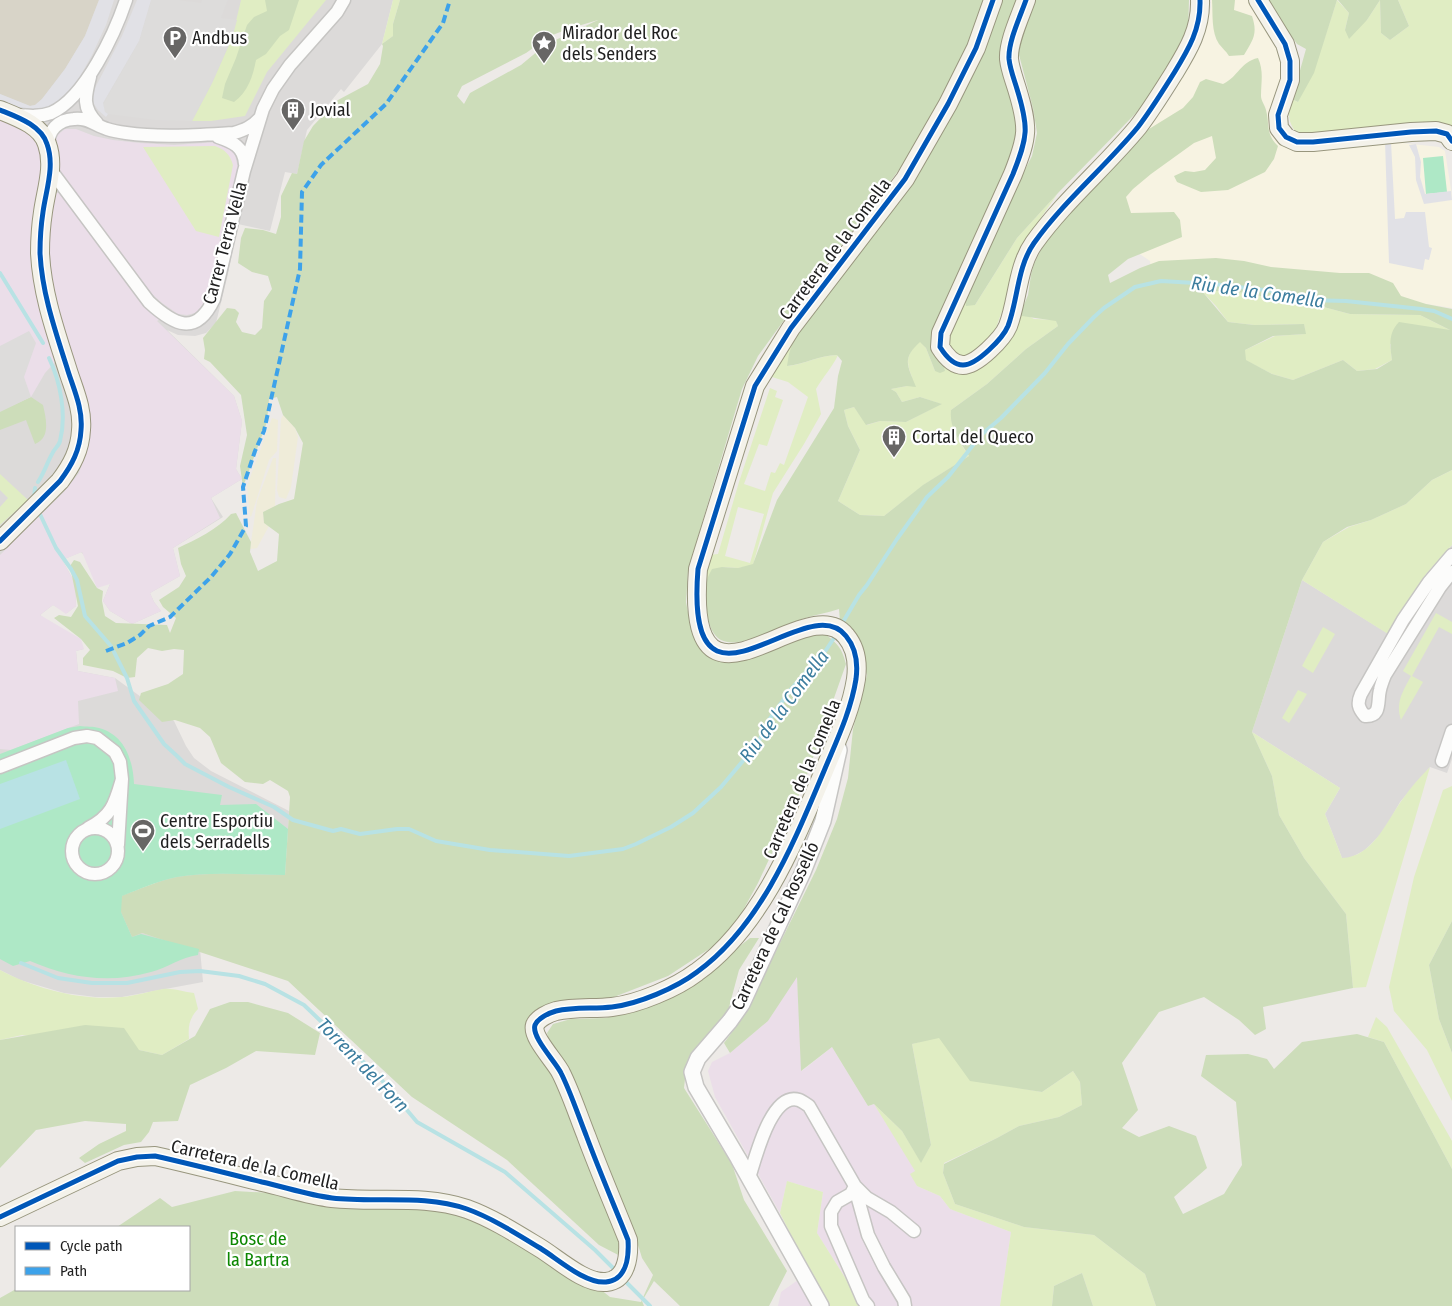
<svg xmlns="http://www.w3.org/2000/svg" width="1452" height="1306" font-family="'Fira Sans Condensed',sans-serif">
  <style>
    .residential { fill: #dcdad9 }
    .industrial { fill: #ebdee9 }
    .education { fill: #f7f3e2 }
    .construction { fill: #d8d4c8 }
    .farmland { fill: #efecd9 }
    .grass { fill: #e0edc3; fill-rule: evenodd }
    .forest { fill: #cdddba; fill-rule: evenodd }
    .pitch { fill: #aee8c6 }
    .parking { fill: #dddcdb }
    .plaza { fill: #e1e1e6 }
    .water { fill: #b8e2e4 }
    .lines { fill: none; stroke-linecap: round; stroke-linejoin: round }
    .stream { stroke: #b8e2e4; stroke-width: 4 }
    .minor-casing { stroke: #c6c5c3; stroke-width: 15 }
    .tertiary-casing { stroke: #c6c5c3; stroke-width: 18 }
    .secondary-casing { stroke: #98967e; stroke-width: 20 }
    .minor { stroke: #fcfcfb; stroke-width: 12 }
    .tertiary { stroke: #fcfcfb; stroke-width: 15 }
    .secondary { stroke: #f4f2ea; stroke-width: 18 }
    .quiet { stroke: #3da2ea; stroke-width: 4; stroke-dasharray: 8 4; stroke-linecap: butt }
    .cycleway-casing { stroke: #fff; stroke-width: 8 }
    .cycleway { stroke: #0057b8; stroke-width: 5 }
    .labels { text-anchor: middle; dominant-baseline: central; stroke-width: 4.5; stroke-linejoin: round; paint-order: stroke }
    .poi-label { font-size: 18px; fill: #1f1f1f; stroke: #fff; text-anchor: start }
    .street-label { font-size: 18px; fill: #1f1f1f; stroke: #fff }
    .park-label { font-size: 18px; fill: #0d8702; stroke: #fff }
    .water-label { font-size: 19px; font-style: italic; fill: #3c7d9e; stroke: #fff }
  </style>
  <rect width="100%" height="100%" fill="#edeae7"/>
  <!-- residential -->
  <path class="residential" d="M0,0H393L382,44L344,92L341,89L307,130L297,174L285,172L270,231L238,224L228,274L216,323L206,333L195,336L178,335L167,330L234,396L242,421L236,469L242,479L211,498L223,517L173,548L180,576L150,593L154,602L161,611L132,624L110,611L103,601L110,584L81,552L62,560L75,583L76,606L67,613L53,605L40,615L84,649L76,651L78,671L115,678L174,721L186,746L194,758L211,771L289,811L285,875L154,883L121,896L142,933L200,949L203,982L122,997H95L64,993L20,980L0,970Z
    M1452,545V759L1447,773L1430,767L1400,802L1383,832L1365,850L1350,858H1342L1325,814L1340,788L1252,732L1302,580L1387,633L1426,574Z"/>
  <!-- industrial -->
  <path class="industrial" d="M0,118L19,126L32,137L40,148L44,160L42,183L56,361L45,373L31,397L0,412Z
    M65,129H76L94,136L113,140L140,143L174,145L219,142L229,146L235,155L238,168L208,295L204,305L199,312L187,315L178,314L162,303L151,293L62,175L59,167L55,137Z
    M56,193H61L146,306L160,319L157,321L234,396L242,421L236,469L242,479L211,498L220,518L173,548L180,576L150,593L154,602L161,611L132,624L110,611L103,601L110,584L97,588L82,552L62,560L75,583L76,606L66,614L53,605L40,615L81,639L84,649L76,651L78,671L115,678L118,691L78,701L79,724L11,750L0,749V555L64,492L79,473L89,442V423L84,392L62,326L52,288L48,222Z
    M797,976L802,1071L832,1047L868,1106L874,1104L903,1150L916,1171L917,1186L940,1196L950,1209L1011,1232L1000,1306H860L849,1284L817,1233L823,1192L787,1181L780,1213L715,1097L708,1071L712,1062L730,1053L768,1021Z
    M798,1280L814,1306H778L781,1292Z"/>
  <!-- education -->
  <path class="education" d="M1211,0H1250L1278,44L1284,67L1277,137L1385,141L1439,147L1445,151L1452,196V308L1402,300L1151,270L1150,261L1076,210L1112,171L1170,99L1202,43L1211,7Z"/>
  <!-- construction -->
  <path class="construction" d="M0,0H99L85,36L65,69L42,99L35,105L30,106L0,94Z"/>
  <!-- farmland -->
  <path class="farmland" d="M283,415L295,428L298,437L291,487L286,499L279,497L277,490L281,419Z
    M272,418L278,420L277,451L269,460L251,517L250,516L247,486Z
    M273,458H276L275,506L263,512L264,523L269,526L257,548L250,549L257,501Z"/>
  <!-- grass -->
  <path class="grass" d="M241,0H326L267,72L245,116L211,121H192L212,83L232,38Z
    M393,0H400L393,24V36L382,44Z
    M1337,0L1349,13L1345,30L1367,20L1380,0L1381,33L1390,40L1409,26L1398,0H1452V129L1297,134C1288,122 1287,114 1292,99L1298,102L1323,43Z
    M215,146C225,150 230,154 233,165L219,237L196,231L143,147Z
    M1058,193L1038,222L1027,242L992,339L966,358L958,357L948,347L950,337L965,296L975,305L1017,238Z
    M1200,289L1249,293L1290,304L1316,305L1350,314L1420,315L1452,331L1390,344L1392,360L1375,369L1357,371L1343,360L1293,380L1272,374L1245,360V350L1275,336L1305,334L1304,324L1254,325L1228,322L1216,306Z
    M1021,312L1034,319L1056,320L1058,326L1026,349L987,384L951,410C950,428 959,442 969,456L925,484L884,516L860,515L838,501L860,450L848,426L844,410L854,407L867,425L880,421L906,422L941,404L920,397L902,402L896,392L891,389L907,386L912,377C905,361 907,353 920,341L926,348L935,371L942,360L999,352L1013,336Z
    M795,335L788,366C805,364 820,355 838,355C833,366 823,377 816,389L821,414L804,444L773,493L753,565L738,568L722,567L705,581L708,555L718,554L739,482L770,388L777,391L775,397L783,400L767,446L759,444L744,484L765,491L771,472L775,473L780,463L784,465L808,397L788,382L772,377L775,368ZM738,507L764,514L750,563L725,556Z
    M1452,470V545L1426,574L1388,634L1302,580L1323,542L1349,527L1371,520L1406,504L1432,480Z
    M0,474L28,500L0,525V507L8,498L0,490Z
    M1436,613L1452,622V634L1439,627L1412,676L1423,682L1401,720C1395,703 1403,691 1411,676L1403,671Z
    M1323,627L1335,634L1313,673L1302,666Z
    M1298,690L1307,694L1289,723L1282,718Z
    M1252,732L1340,788L1325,814L1342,858C1373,857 1386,822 1402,800C1410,788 1420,777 1430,767L1366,987L1353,988L1346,914L1304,858L1279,815L1272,776Z
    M1452,786V921L1429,965L1439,1019L1452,1053V1101L1427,1050L1394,1011L1389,987L1414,877L1443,790Z
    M0,970C36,989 81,1001 122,997C136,996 149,991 163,989C173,988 184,992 194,993L198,1009C189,1019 188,1026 189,1039L162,1055L139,1050L22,1035L0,1040Z
    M1376,1017L1387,1027L1452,1141V1169L1384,1042L1368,1037Z
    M938,1037L1008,1086L1042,1092L1073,1071L1080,1082L1082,1105L1059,1117L1019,1126L997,1138L944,1163L943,1173L955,1204L1024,1227L1094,1235L1145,1274L1156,1306H1093L1082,1273L1054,1286L1052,1306H1000L1011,1232L950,1209L940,1196L917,1186L910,1174L915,1171L874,1104L902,1131L921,1162L931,1145L912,1044Z
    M787,1181L823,1192L817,1233L849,1284L860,1306H830L807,1267L780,1213Z"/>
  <!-- forest -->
  <path class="forest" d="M265,0H299L289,30L280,36L266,54L256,60C253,76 248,92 234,102L222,98L225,84L236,58L247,25L254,17L267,11Z
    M400,0H984L970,40L948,86L904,163L862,219L798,301L758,356L742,389L688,570L686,602L692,633L705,651L722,661L752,656L797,638L825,634C838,644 842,648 846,664L803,786L758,883L729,936L668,976L614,997L566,1004L533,1018L552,1070L616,1220L624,1258L599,1245L507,1160L412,1097L288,981L142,933L132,937L121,912V896C140,889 157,881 177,877C211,871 250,875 285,875L290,797L288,791L270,780L263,784L245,782L221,763L210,737L200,728L175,720L162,722L139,700L141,693L168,684L183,674L184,650L174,649L162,651L148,648L137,658L135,677L127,678L113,671L83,665V658L90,650L81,639L54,618L59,615L71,617L78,606L70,566L74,560L80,562L97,588L103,591L102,601L105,616L116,623L167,625L170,633L176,618L163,607L159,600L179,587L186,576L181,564L178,548C195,540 218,529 231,514L236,513L251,542L250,552L258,571L277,561L279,534L264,523L263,512L279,504L294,499L303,443L295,428L283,415L277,397L269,399L267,422L243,487L240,466L247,435L241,395L210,362L204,359L205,350L203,338L227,308L235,309L239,313L236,322L242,332L255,335L262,328L264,301L272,289L268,276L252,272L238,263L241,238L245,228L263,230L276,234L281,217V196L292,173L297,174L304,141L313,126L338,100L368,84L380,64L383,46L382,44L393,36V24ZM598,20L545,45L521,65L470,93L464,104L457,96L462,86L526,53L550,36L568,29Z
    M1002,0H1017L1004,33L1003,55L1018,116L1017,135L1005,172L955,285L942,360L945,371L940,373L935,371L926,348L920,342C901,359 908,366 916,387L907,386L891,389L896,392L902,402L920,397L942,404L906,422L880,421L866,425L854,407L844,410L848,426L860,450L838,501L860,515L884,516L923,485L969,456C960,441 949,429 951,410L987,384L1026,349L1058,326L1056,321L1022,316L1021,312L1028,295L1031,275L1034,264L1045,242L1061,221L1113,163L1149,129L1183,108L1193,97L1200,82L1206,79L1223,84C1239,76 1240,62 1258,58C1264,71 1261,82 1261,96C1261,101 1265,105 1266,110C1270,125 1265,133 1278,146L1274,159L1265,172L1228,190L1201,192L1177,182L1174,176L1185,171L1194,172L1205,170L1216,158L1212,136L1194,143L1151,174L1133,189L1126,197L1131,213L1174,212L1180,220L1182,237L1128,259L1108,275L1110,283L1140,268L1159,261L1216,258L1244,261L1271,267L1340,273H1369L1393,283L1401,296L1426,304L1452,309V470L1432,480L1406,504L1371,520L1347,527L1323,542L1302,580L1252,732L1272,776L1279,815L1304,858L1346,914L1353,988L1263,1007L1266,1029L1255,1035L1239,1020L1204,997L1159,1012L1122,1063L1138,1110L1122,1128L1139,1137L1169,1126L1196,1136L1207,1168L1174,1197L1183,1214L1224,1194L1242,1165L1236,1102L1201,1076L1206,1055L1248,1054L1267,1059L1274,1069L1302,1042L1357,1034L1384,1042L1452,1169V1306H1156L1145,1274L1094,1235L1024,1227L955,1204L943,1173L944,1164L997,1138L1019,1126L1059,1117L1082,1105L1080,1082L1073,1071L1042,1092L970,1081L939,1038L912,1044L931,1145L921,1163L902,1131L874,1104L868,1106L832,1047L801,1071L797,977L768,1021L730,1053L724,1043L744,1016L816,870L837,819L848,778L853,729L867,675L854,634L840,622L839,609C827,613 814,615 802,619C782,626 740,650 721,640C713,636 709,625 708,617C704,597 702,587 712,569L722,567L738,568L753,564L777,500L834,408L838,376L842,361L837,355C820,355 805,364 787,366L789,354L795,335L947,122L978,66ZM1201,290L1249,293L1290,304L1316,305L1350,314L1420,315L1450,330L1399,322C1388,333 1390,346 1392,360L1377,369L1357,371L1343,360L1293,380L1272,374L1246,360L1245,350L1273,336L1306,334L1304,324L1254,325L1228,322Z
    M1034,0H1189L1188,33L1164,80L1135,114L1058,193L1017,238L975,305L966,306L965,296L990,239L1032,156L1037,133L1033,108L1018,51Z
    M1212,0H1235L1234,10L1252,16C1258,34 1253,40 1244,55L1229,56C1226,51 1222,48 1219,44C1211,32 1213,14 1212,0Z
    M1266,0H1337L1314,73L1298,102L1292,99L1306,49L1297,44Z
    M1338,0H1398L1409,26L1390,40L1381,33L1380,0L1367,20L1349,39L1345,30L1349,13Z
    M31,397L43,405C46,418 51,438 35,444L26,420L0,430V411Z
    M1452,921V1053L1439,1019L1429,965Z
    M750,938H759L739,970L728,1011L687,1061L684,1088L732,1164L744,1200L787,1271L769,1306H680L654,1281L642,1301L644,1306H0V1298L16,1289L189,1290V1227H117L160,1198L172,1207L235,1191L290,1194L444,1208L478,1221L600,1289L610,1297L641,1302L653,1275L642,1258L635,1235L596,1135L567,1069L550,1043L547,1033L553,1024L571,1019L606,1018L682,992Z
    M230,1002H248L288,1013L320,1033L315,1055L256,1051L226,1068L190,1085L178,1121L153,1122L149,1132L141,1142L124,1145L85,1163L79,1158L99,1144L126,1131V1124L85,1121L36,1130L0,1168V1040L85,1025L124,1028L139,1050L162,1055L195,1036L210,1009Z
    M1082,1273L1093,1306H1052L1054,1286Z"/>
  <!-- pitch -->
  <path class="pitch" d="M1443,156L1447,192L1426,194L1423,158Z
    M80,726C86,727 93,726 99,728C125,735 133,760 134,784L222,795L220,805L256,804L288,829L285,875C250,875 211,871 177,877C157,881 140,889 122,896L121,912L132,937L141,934L199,949L198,955C181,957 167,968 151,972C109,984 69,978 30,961L13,966L0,959V754L68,728Z"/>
  <!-- parking -->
  <path class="parking" d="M151,0H178L201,3L202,0H228L221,18L237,20L232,38L212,83L192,121L156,120L108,114L105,112L103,104L139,41Z
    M29,331L36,343L24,377L31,397L0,412V346Z"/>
  <!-- plaza -->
  <path class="plaza" d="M99,0H114L106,25L92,55L74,87L63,99L52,107L35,112L25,111L0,101V94L30,106L35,105L42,99L65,69L85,36Z
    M137,0H151L139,41L103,103L105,112L108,114L106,117L98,110L94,104L93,97L95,88L122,36Z
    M1385,141L1391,142L1395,219L1404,218L1406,212H1425L1429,247L1432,248L1429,260L1425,259L1423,270L1389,263Z
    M1416,144L1421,162L1420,177L1425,194L1451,191L1452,200L1424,204L1416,180L1415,157L1409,145Z"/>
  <!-- water -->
  <path class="water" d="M66,760L80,799L0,829V784Z"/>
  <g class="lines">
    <!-- stream -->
    <path class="stream" d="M0,273L43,343
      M38,482C44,473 47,463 52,454C54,449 59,446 60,441C67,414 60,381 49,358
      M34,499L35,488
      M38,510L56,548L71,569L77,580L85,616L111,646
      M840,627L859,595L867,585L897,539L927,497L948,477L981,435L1001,418L1045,373L1068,344L1094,317L1104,308L1135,287L1161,281L1213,284L1280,292L1306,300L1346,301L1421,309L1434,311L1452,319
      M114,652L127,678L134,701L164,744L177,756L185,764L229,787L274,807L293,820L333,831L341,829L360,834L397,829H409L436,841L490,850L569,856L623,849L636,844L671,827L693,813L721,787L758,743L769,720L792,688L826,650L836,635
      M21,963L58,978L92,983H127L180,972L200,971L239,976L265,984L304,1005L380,1078L417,1122L505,1172L595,1250L617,1272
      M623,1279L650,1306"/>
    <defs>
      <path id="minor" d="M90,77C85,96 82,108 97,123
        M17,115C29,116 40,117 51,113C85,98 115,33 126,0
        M218,137C233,142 244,147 245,164
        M48,146C48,130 58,120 74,119C86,117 95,125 107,129C113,131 119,132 126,133C161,138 198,135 234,133C244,130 252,127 259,119
        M50,169L149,302C174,325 196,337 214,299L244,171L263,109L273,89L290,65L337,12L344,0
        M1452,555L1429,582L1403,620L1361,694C1357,703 1358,708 1365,716C1382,717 1377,701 1380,690C1381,685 1383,680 1385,675L1440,587L1452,572
        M1442,761L1452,731
        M0,767L74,738L87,736L97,738L115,752L120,762L122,779
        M88,828C112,816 115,803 122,779L118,845
        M72 851a23 23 0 1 1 46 0a23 23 0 1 1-46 0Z
        M749,1178C755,1160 771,1091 799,1100C802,1101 806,1104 809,1106L855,1186L867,1198L891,1212L914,1231
        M855,1186L851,1194L837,1202L831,1212V1226L863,1300L868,1306
        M855,1188L868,1235L884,1267L904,1300L905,1306"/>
      <path id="tertiary" d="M821,1306L738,1158L696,1087L692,1072L698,1058L730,1021L742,1004L803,872L823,821L839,750L838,747"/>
      <path id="secondary" d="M1026,0C1020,17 1008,42 1009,59C1010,69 1014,79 1017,89C1029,128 1028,136 1013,174L941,333L940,347C945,355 953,365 963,365C977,365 1003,338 1008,326C1018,300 1017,267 1034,243C1064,201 1105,167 1138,127C1151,110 1162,92 1174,73C1188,50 1201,29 1200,0
        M1258,0L1285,44L1290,61V80L1278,115L1279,128L1286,137L1297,142H1313L1411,132L1436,131L1447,134L1452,141
        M0,110C17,117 41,125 47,144C55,166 46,190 43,212C41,225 40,239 40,253C42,294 56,333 68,371C74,390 83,409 81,430C80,450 72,465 60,481L0,541
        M0,1217L118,1161L137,1157L155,1156C191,1164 226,1173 262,1182C285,1187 308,1195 332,1198C377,1203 423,1194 467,1209C492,1218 517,1234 540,1248C558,1259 585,1284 606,1282C627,1280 629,1256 628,1240C614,1205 599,1170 586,1135C578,1115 571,1093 561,1073C556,1062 531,1037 535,1025C538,1018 549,1013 556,1011C574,1007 594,1009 612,1007C638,1004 676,988 697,972C761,926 794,842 824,771C836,742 851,711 856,679C858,664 856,648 846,636C806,585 684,743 698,569L755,386L791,328L905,179L948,104L976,48L993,0"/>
    </defs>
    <!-- minor casing -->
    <use href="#minor" class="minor-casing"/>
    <!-- tertiary casing -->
    <use href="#tertiary" class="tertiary-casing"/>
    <!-- secondary casing -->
    <use href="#secondary" class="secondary-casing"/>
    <!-- minor -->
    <use href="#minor" class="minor"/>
    <!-- tertiary -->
    <use href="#tertiary" class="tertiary"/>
    <!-- secondary -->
    <use href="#secondary" class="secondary"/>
    <!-- quiet -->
    <path class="quiet" d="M106,651L127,643L140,635L149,626L170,617L211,577L230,554L246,526L243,487L255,451L264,431L300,269L302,192L321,165L386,104L443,23L450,0"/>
    <defs>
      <path id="cycleway" d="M1026,0C1020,17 1008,42 1009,59C1010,69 1014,79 1017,89C1029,128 1028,136 1013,174L941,333L940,347C945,355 953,365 963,365C977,365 1003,338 1008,326C1018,300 1017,267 1034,243C1064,201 1105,167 1138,127C1151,110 1162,92 1174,73C1188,50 1201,29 1200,0
        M1258,0L1285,44L1290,61V80L1278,115L1279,128L1286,137L1297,142H1313L1411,132L1436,131L1447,134L1452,141
        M0,110C17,117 41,125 47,144C55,166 46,190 43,212C41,225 40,239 40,253C42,294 56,333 68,371C74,390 83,409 81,430C80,450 72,465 60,481L0,541
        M0,1217L118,1161L137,1157L155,1156C191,1164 226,1173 262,1182C285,1187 308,1195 332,1198C377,1203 423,1194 467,1209C492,1218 517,1234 540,1248C558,1259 585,1284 606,1282C627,1280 629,1256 628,1240C614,1205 599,1170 586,1135C578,1115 571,1093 561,1073C556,1062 531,1037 535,1025C538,1018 549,1013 556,1011C574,1007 594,1009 612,1007C638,1004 676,988 697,972C761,926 794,842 824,771C836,742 851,711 856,679C858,664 856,648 846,636C806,585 684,743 698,569L755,386L791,328L905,179L948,104L976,48L993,0"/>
    </defs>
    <!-- cycleway casing -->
    <use href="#cycleway" class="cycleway-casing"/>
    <!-- cycleway -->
    <use href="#cycleway" class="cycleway"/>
  </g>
  <!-- icons -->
  <defs>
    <symbol id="parking-pin" viewBox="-11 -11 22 30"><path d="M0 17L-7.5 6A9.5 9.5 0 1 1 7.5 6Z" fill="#676665" stroke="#fff"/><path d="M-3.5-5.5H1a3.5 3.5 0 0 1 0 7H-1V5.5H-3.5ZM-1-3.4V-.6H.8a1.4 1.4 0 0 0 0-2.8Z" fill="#fff"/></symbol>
    <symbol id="sight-pin" viewBox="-11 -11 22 30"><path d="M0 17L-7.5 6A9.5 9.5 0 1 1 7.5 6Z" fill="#676665" stroke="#fff"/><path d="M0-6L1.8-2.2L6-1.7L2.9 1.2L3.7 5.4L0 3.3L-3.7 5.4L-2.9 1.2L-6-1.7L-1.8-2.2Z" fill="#fff"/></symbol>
    <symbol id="building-pin" viewBox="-11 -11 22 30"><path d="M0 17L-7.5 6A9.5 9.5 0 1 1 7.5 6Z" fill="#676665" stroke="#fff"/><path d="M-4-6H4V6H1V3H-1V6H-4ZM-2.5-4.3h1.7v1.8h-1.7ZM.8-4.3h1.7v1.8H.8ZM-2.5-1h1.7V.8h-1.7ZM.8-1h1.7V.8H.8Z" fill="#fff"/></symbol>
    <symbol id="stadium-pin" viewBox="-11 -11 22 30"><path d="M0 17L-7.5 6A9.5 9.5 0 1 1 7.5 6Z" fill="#676665" stroke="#fff"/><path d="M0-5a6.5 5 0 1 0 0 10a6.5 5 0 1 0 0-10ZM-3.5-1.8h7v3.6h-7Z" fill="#fff"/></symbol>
  </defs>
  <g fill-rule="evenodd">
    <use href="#parking-pin" x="161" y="24" width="28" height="38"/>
    <use href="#sight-pin" x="530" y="29" width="28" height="38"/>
    <use href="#building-pin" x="279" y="96" width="28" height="38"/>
    <use href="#building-pin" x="880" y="423" width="28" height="38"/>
    <use href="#stadium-pin" x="129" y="817" width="28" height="38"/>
  </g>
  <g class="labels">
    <!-- poi labels -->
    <g class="poi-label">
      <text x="562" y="33">Mirador del Roc<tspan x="562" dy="21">dels Senders</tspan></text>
      <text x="192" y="38">Andbus</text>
      <text x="310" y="110">Jovial</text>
      <text x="912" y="437">Cortal del Queco</text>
      <text x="160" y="821">Centre Esportiu<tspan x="160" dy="21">dels Serradells</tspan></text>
    </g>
    <!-- street labels -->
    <g class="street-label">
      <text transform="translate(225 243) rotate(-75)">Carrer Terra Vella</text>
      <text transform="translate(835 249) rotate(-53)">Carretera de la Comella</text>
      <text transform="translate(802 779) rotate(-67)">Carretera de la Comella</text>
      <text transform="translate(775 926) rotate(-65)">Carretera de Cal Rosselló</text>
      <text transform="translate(255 1165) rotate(13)">Carretera de la Comella</text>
    </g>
    <!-- park labels -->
    <g class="park-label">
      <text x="258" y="1239">Bosc de<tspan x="258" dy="21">la Bartra</tspan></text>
    </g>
    <!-- water labels -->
    <g class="water-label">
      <text transform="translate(1258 292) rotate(8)">Riu de la Comella</text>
      <text transform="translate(784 706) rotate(-53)">Riu de la Comella</text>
      <text transform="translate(363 1065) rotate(46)">Torrent del Forn</text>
    </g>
  </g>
  <!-- legend -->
  <rect x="15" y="1226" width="175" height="65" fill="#ffffff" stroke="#a5a5a5"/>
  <rect x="25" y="1242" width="25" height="8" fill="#0057b8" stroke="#a5a5a5"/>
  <text x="60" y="1251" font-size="15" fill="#1f1f1f">Cycle path</text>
  <rect x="25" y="1267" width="25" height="8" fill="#3da2ea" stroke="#a5a5a5"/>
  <text x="60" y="1276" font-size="15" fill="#1f1f1f">Path</text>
</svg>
